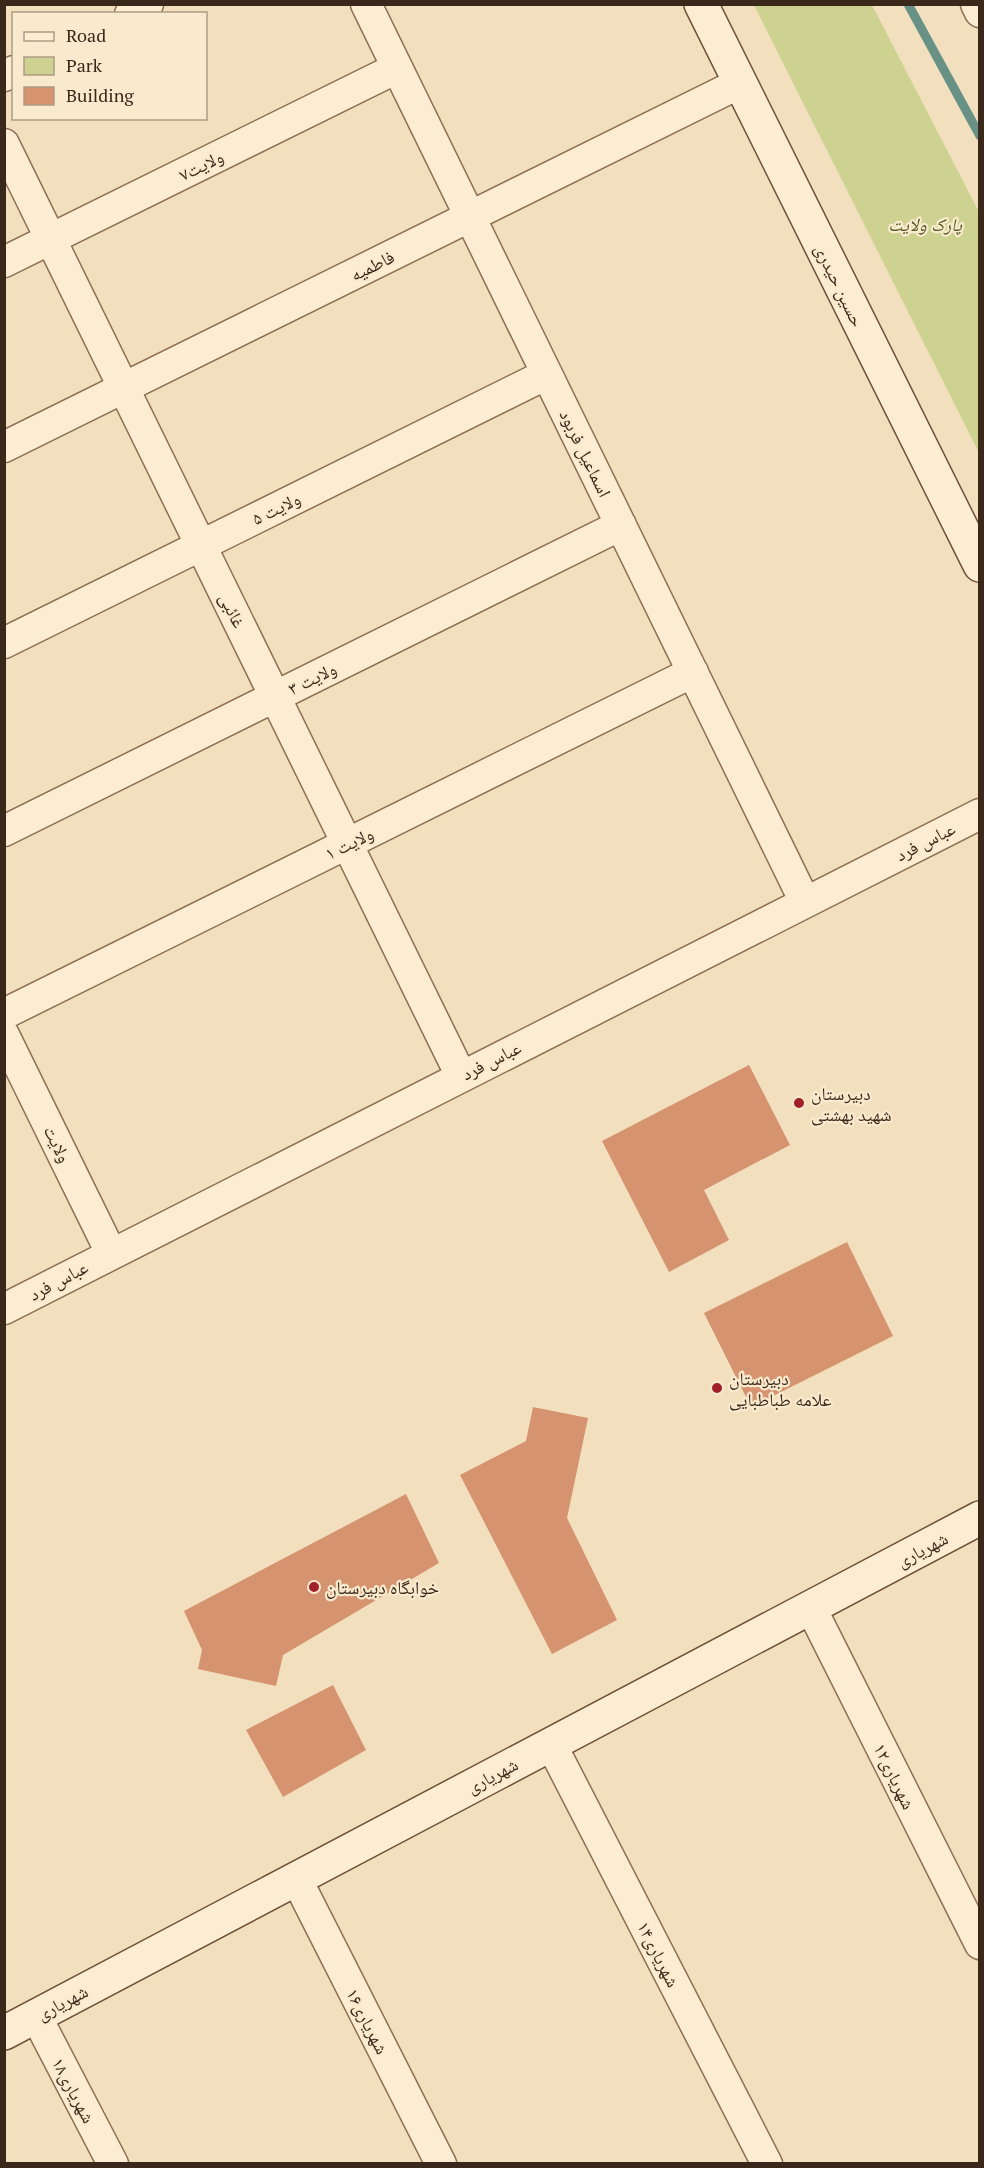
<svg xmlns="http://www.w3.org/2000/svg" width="984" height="2168" font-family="'PT Serif','Noto Naskh Arabic',serif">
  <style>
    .green { fill: #ced291 }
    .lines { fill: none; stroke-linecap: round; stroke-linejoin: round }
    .stream { stroke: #689285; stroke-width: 9 }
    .building { fill: #d5936f }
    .street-casing { stroke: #8d6f54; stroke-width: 33 }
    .secondary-casing { stroke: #6e5038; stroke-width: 36 }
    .street { stroke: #fcedd2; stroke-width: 30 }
    .secondary { stroke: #fcedd2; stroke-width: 33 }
    .poi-dot { fill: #a21e28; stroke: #f9eace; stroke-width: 2 }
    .labels { text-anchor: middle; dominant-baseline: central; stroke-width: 4.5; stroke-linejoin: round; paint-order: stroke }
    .street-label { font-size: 18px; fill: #3a281b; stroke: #f9eace }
    .park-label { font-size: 18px; font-style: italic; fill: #4e591f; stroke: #f9eace }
    .poi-label { font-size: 18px; fill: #3a281b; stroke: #f9eace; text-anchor: start }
  </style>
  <rect width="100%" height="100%" fill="#f2dfbe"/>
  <!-- green -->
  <path class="green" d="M754,5H872L979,212V453Z"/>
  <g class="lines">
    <!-- stream -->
    <path class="stream" d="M908,4L980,136"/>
  </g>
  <!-- building -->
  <path class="building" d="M749,1065L790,1145L704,1190L729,1240L669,1272L602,1141Z
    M847,1242L893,1336L751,1407L704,1313Z
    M533,1407L588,1418L567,1518L617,1620L552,1654L460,1475L526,1441Z
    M406,1494L439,1563L283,1655L276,1686L198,1669L202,1650L184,1611Z
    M333,1685L366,1750L283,1797L246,1730Z"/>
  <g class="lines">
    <defs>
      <path id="street" d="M366,4L805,902
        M976,4L980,12
        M130,14L148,4
        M4,76L14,71
        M4,144L461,1076
        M4,262L397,68
        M4,447L740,83
        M4,643L547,374
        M4,831L621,525
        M4,1014L693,672
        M4,1035L111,1253
        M4,1309L980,814
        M811,1608L980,1944
        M551,1744L767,2164
        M296,1878L441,2164
        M36,2016L113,2164"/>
      <path id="secondary" d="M701,4L980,565
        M4,2033L980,1518"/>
    </defs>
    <!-- street casing -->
    <use href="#street" class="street-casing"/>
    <!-- secondary casing -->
    <use href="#secondary" class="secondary-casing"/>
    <!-- street -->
    <use href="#street" class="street"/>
    <!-- secondary -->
    <use href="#secondary" class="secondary"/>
  </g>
  <!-- markers -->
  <g class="poi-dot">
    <circle cx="799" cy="1103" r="6"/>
    <circle cx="717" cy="1388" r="6"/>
    <circle cx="314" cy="1587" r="6"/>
  </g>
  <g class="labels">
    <!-- street labels -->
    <g class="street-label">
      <text transform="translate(201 165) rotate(-26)">ولایت۷</text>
      <text transform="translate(372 265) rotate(-26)">فاطمیه</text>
      <text transform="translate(840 285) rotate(64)">حسین حیدری</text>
      <text transform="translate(586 453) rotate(64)">اسماعیل فربود</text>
      <text transform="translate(276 508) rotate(-26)">ولایت ۵</text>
      <text transform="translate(233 610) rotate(64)">غائبی</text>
      <text transform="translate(312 678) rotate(-26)">ولایت ۳</text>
      <text transform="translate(925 841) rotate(-27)">عباس فرد</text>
      <text transform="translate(349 843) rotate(-26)">ولایت ۱</text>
      <text transform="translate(491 1060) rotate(-27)">عباس فرد</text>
      <text transform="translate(58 1144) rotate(64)">ولایت</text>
      <text transform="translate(58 1280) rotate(-28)">عباس فرد</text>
      <text transform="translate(922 1549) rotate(-28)">شهریاری</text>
      <text transform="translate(492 1775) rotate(-28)">شهریاری</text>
      <text transform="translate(895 1776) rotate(64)">شهریاری۱۲</text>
      <text transform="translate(659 1954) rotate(63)">شهریاری۱۴</text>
      <text transform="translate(62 2002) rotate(-28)">شهریاری</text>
      <text transform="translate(368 2021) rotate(63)">شهریاری۱۶</text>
      <text transform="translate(74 2090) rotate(62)">شهریاری۱۸</text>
    </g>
    <!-- park labels -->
    <g class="park-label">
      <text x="925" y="224">پارک ولایت</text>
    </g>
    <!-- poi labels -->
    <g class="poi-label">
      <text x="811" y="1093">دبیرستان<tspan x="811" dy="21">شهید بهشتی</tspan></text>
      <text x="729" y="1378">دبیرستان<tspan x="729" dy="21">علامه طباطبایی</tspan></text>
      <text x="326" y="1587">خوابگاه دبیرستان</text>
    </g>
  </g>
  <!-- border -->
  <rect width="984" height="2168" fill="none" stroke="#3a281b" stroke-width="12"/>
  <!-- legend -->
  <rect x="12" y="12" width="195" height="108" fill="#f9eace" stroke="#ad9c86" stroke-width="1.5"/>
  <rect x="24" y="32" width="30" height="9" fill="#fcedd2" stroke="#ad9c86" stroke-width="1.5"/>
  <text x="66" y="42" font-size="18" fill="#3a281b">Road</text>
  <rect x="24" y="57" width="30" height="18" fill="#ced291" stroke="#ad9c86" stroke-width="1.5"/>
  <text x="66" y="72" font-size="18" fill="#3a281b">Park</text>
  <rect x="24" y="87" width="30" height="18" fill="#d5936f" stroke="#ad9c86" stroke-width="1.5"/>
  <text x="66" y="102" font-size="18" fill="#3a281b">Building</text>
</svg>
